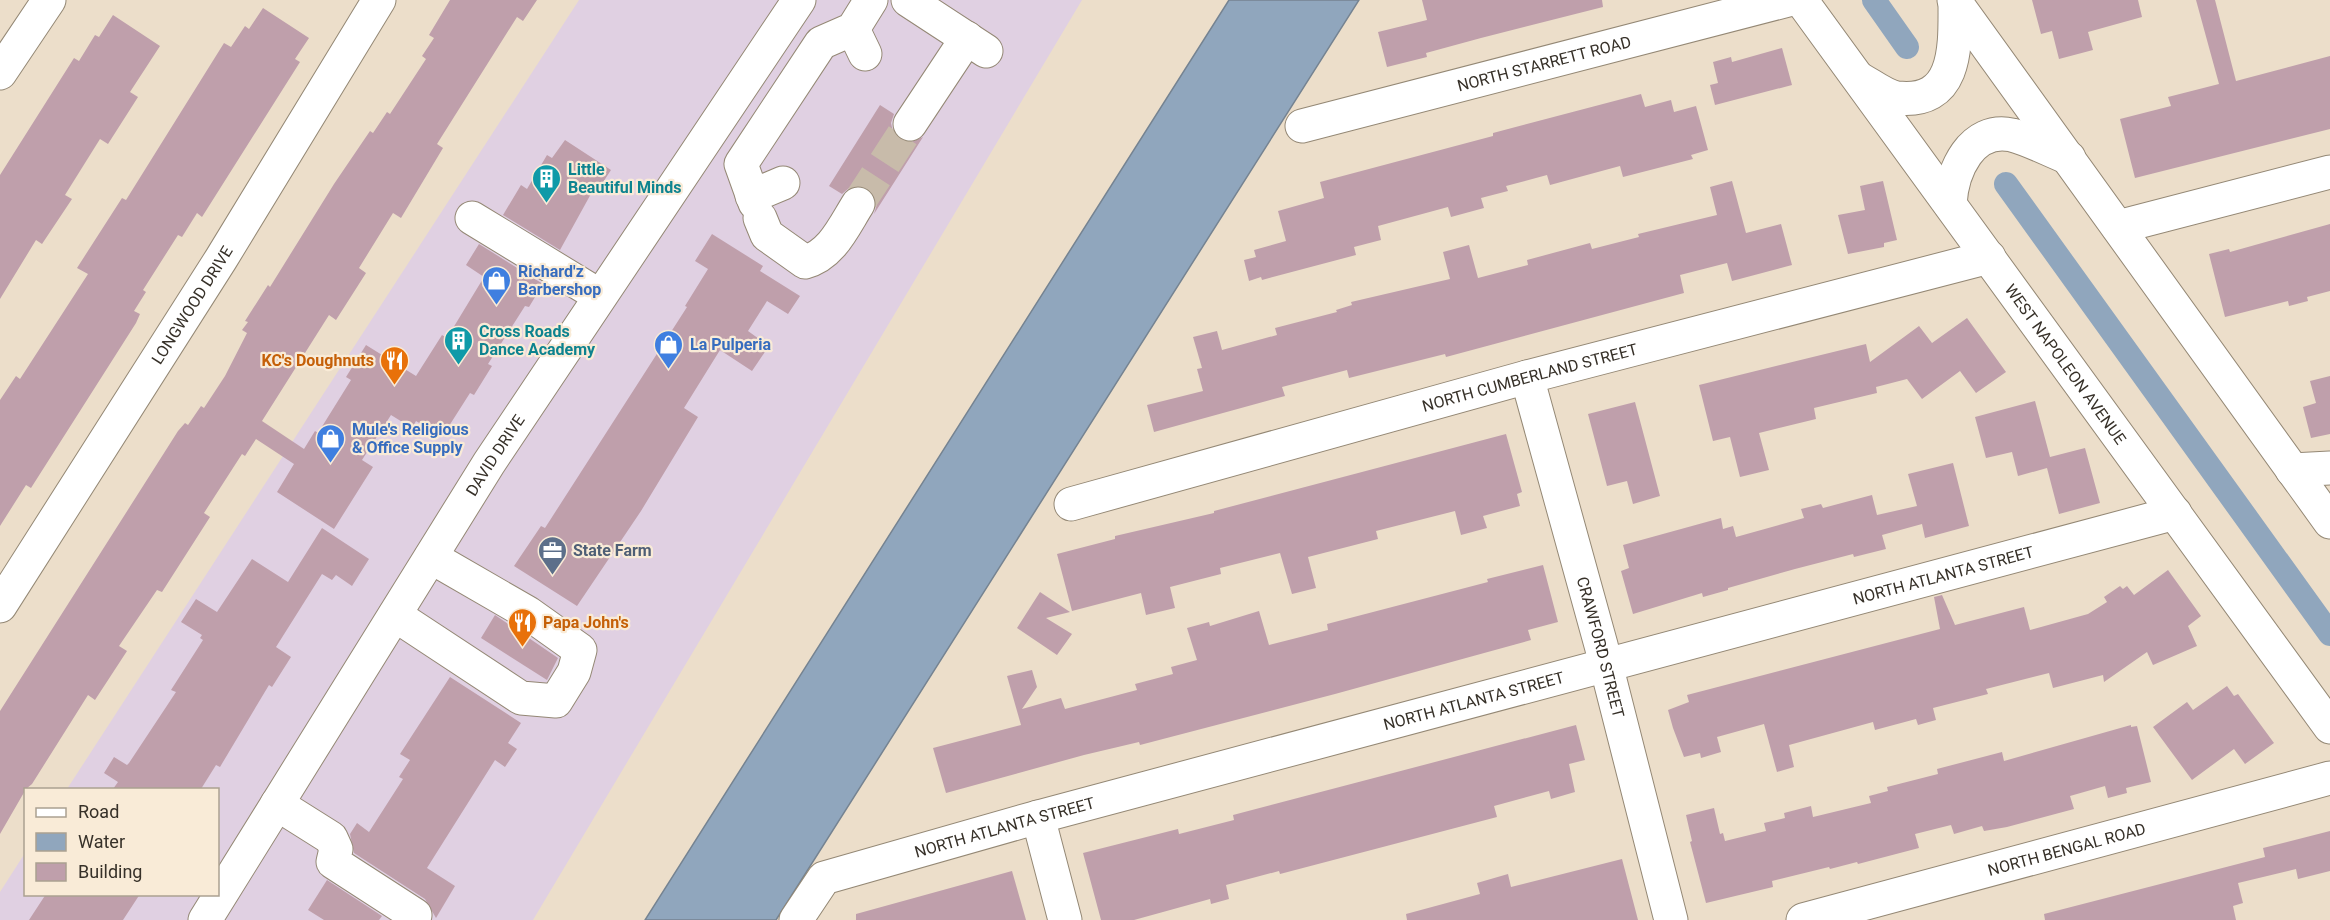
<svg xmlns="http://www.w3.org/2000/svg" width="2330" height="920" font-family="Roboto,sans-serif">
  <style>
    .commercial { fill: #e0d0e2 }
    .water { fill: #90a6bd; stroke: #758391; stroke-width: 1.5 }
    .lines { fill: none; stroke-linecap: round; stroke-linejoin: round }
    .canal { stroke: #90a6bd; stroke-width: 24 }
    .building { fill: #bf9fab }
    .minor-tunnel { stroke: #c8bbaa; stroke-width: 33; stroke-dasharray: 33 16; stroke-linecap: butt }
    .minor-casing { stroke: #948875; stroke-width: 35 }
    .major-casing { stroke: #948875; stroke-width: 35 }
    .minor { stroke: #fff; stroke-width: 33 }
    .major { stroke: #fff; stroke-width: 33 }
    .labels { text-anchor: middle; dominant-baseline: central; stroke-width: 4.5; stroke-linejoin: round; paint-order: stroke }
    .street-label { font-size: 16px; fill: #373129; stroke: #f9ebd7 }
    .culture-label { font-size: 16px; font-weight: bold; fill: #0d838f; stroke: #f9ebd7; text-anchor: start }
    .shop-label { font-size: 16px; font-weight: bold; fill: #366cbe; stroke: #f9ebd7; text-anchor: start }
    .food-label { font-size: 16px; font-weight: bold; fill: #c56008; stroke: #f9ebd7; text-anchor: end }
    .service-label { font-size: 16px; font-weight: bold; fill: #4e5e75; stroke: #f9ebd7; text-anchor: start }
  </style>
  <rect width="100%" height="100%" fill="#ecdeca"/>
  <!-- commercial -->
  <path class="commercial" d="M579,0H1082L533,920H0V892L25,853L26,894H218V790L67,789Z"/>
  <!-- water -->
  <path class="water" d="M1229,0H1359L776,920H645Z"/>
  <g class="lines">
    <!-- canal -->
    <path class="canal" d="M1874,0L1907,47
      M2006,184L2330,634"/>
  </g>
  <!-- building -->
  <path class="building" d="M450,0H537L523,21L517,17L437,144L443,148L401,218L393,213L359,268L366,273L336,320L329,315L262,421L304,449L315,431L318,433L351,380L346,377L366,345L416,376L442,335L447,338L484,277L466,265L479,244L543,284L529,307L525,306L488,364L492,366L474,395L470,393L442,437L416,421L412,428L391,415L362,460L373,467L334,529L277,492L294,464L256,439L245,456L242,454L204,513L210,517L162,592L157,590L119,646L127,651L95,700L88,695L32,784L26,789L0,834V711L178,431L185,423L188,425L201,406L204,408L225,376L247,333L242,330L248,322L245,321L268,285L270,287L334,184L370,131L373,133L387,112L390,114L426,59L422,56L434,38L429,35Z
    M1422,0H1602L1603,7L1481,38L1426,53L1427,57L1387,67L1378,32L1427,20Z
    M2032,0H2138L2142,17L2088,32L2093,50L2059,59L2052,31L2041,34Z
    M2196,0H2215L2236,81L2330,56V129L2135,178L2120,119L2171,106L2168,97L2219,84Z
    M263,8L309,38L295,59L300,62L202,217L197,213L182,237L178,235L143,290L146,292L134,311L140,314L136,323L31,488L26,485L0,526V400L16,376L20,379L88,274L77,268L122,198L126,200L224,43L231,47L245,26L249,29Z
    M113,15L160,46L130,92L138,97L108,144L100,139L65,195L72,199L42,244L36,240L0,299V175L74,58L79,61L95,35L99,37Z
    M1782,48L1792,85L1715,105L1710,85L1718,83L1713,62L1731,57L1732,62Z
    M1641,94L1645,107L1671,100L1674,112L1696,106L1708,150L1691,155L1693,159L1623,177L1620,166L1550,185L1547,175L1506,186L1508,191L1481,198L1484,208L1451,217L1448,207L1378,226L1381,240L1354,247L1356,255L1262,280L1261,277L1249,281L1244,260L1256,257L1254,250L1286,241L1278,211L1324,198L1320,182L1493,136V133Z
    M880,105L894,114L891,123L893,132L899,139L909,143L923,137L874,214L877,204L875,196L868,188L858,185L849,188L842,194L829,186Z
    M565,140L611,170L596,193L592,192L560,250L503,215L521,185L527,189L547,155L552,158Z
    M1732,181L1746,233L1781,224L1792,265L1732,281L1727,263L1680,275L1684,293L1446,357L1445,354L1349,378L1347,370L1282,387L1285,396L1154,432L1147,405L1203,391L1197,369L1202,368L1193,337L1217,331L1222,350L1277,335L1275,328L1337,312L1336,310L1352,305L1351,302L1450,279L1443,252L1469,245L1478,278L1528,265L1527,260L1590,243L1592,249L1639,237L1638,234L1717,215L1710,187Z
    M1883,181L1897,240L1884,243V247L1848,254L1838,215L1865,210L1860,186Z
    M2330,224V291L2307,297L2308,301L2289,306L2288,301L2225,317L2209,254L2229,249L2230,252Z
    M712,234L763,266L760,271L800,296L788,314L767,301L748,331L769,346L752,371L720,350L684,408L698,417L641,511L577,606L514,566L541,526L545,528L687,307L685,306L708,269L695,261Z
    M1967,318L2006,372L1976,393L1960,371L1922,399L1907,379L1876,387L1877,393L1814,408L1816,419L1759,433L1769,470L1740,477L1730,437L1713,441L1699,385L1866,344L1870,362L1919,326L1932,343Z
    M2330,376V434L2311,438L2303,407L2316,403L2310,381Z
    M2035,401L2050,457L2085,448L2100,503L2059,514L2047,468L2018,476L2012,452L1986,458L1975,417Z
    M1635,402L1660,496L1633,504L1627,481L1607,486L1588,414Z
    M1506,434L1522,492L1517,494L1520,506L1483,516L1487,528L1461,535L1455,511L1376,531L1378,539L1308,557L1316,588L1292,594L1280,553L1220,568L1221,574L1170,587L1175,608L1146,615L1141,593L1072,611L1057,554L1115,539V536L1214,513V511Z
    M1953,463L1969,526L1925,538L1922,524L1882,535L1886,549L1854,557L1853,554L1795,569L1728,588V590L1703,597L1702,593L1633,614L1621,571L1629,568L1623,545L1721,518L1723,529L1733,526L1736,537L1804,518L1801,509L1821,504L1823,508L1872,495L1877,515L1917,506L1908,474Z
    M322,528L369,559L352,586L336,575L332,580L322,574L276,647L291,657L272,687L269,685L220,767L216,765L201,789H113L118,782L104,773L114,757L127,765L129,763L176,692L171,690L203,640L200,638L202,635L181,622L196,599L217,612L252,559L288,582Z
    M1543,565L1558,622L1528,630L1531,640L1335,694L1140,745L1139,742L1084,755L946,793L933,748L1021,725L1007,676L1032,670L1037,687L1022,709L1061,698L1065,709L1137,690L1135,684L1173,674L1171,667L1197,660L1187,628L1209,622L1210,626L1259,611L1269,645L1328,630L1327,624L1488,582L1487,579Z
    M2168,570L2201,616L2188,626L2197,646L2153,665L2147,652L2104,682L2103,675L2053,688L2049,673L1986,689L1988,694L1933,708L1936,720L1918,725L1916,719L1875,730L1873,722L1789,745L1794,767L1777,772L1764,724L1717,737L1721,752L1701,758L1700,753L1684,757L1673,728L1668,710L1689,702L1687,695L1940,629L1934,597L1942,595L1955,625L2024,607L2030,630L2088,614L2107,602L2104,597L2120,586L2123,589L2127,586L2134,595Z
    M1040,592L1070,612L1046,618L1072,634L1057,655L1017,628Z
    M495,615L558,658L547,680L481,638Z
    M450,677L521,723L508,743L517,749L505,767L495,760L427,868L455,886L436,918L425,899L354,853L350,834L357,823L369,832L403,779L399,777L410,760L400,754Z
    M2227,686L2234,696L2238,694L2274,743L2245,764L2234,749L2192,780L2153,727L2187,702L2193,710Z
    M1576,725L1585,760L1569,764L1575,792L1551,799L1549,791L1494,806L1497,817L1280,874L1279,871L1226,885L1229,899L1211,904L1210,899L1134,920H1101L1083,853L1178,829L1179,834L1234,820L1233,815Z
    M2131,725V727L2137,726L2151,782L2126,788L2127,793L2108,798L2105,786L2070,796L2074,809L2007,827L1984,831L1982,826L1954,834L1951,825L1915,834L1919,848L1858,864L1857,862L1830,869L1829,867L1772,881L1773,887L1706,903L1690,842L1692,841L1686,815L1714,808L1720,834L1723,833L1725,841L1766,831L1764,823L1785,818L1784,813L1811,806L1813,817L1871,803L1869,796L1888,791L1887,787L1938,774L1937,769L2002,752L2004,761Z
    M2330,831V871L2298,879L2296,869L2238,883L2243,903L2233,906L2236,920H2045L2044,914L2265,857L2263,848Z
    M1622,859L1638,920H1407L1406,914L1480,894L1477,883L1508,874L1511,887Z
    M1012,871L1026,920H856V914Z
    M327,880L382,916L379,920H324L308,910Z
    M46,894H140L123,920H29Z"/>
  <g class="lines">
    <!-- minor-tunnel -->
    <path class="minor-tunnel" d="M858,204L910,124"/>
    <defs>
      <g id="minor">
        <path d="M908,0L986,51"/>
        <path d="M853,29L865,54"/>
        <path d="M0,73L49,0"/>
        <path d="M910,124L967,38"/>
        <path id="s1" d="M1302,126L1788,0"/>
        <path d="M752,196L783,183"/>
        <path d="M755,203L741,164L821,43L853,29L871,0"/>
        <path d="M472,218L600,296"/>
        <path d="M760,218L767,235L805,262C832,255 844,226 858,204"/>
        <path d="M2118,227L2330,172"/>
        <path id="s2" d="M1527,377L1601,645L1671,920"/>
        <path d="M2292,470L2330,468"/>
        <path id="s3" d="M1071,504L1527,377L1989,257"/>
        <path id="s4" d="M0,606L221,259L379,0"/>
        <path d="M395,615L521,698L556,701L574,672L580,650L528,613L431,557"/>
        <path d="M277,804L331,838L336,849L333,862L415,915"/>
        <path d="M1038,817L1065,920"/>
        <path id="s5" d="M796,920L824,878L1038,817L2175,513"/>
        <path id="s6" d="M1803,920L2330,778"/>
      </g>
      <g id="major">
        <path id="s7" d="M1801,0L2330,727"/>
        <path d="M1954,0L2330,522"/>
        <path d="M1860,79C1871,85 1885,96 1897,98C1959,105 1955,44 1955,1"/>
        <path d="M1950,204C1952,171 1971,126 2012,135C2031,140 2051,151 2069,158"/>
        <path id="s8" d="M205,920L489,463L799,0"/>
      </g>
    </defs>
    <!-- minor casing -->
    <use href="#minor" class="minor-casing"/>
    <!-- major casing -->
    <use href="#major" class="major-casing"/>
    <!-- minor -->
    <use href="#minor" class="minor"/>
    <!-- major -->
    <use href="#major" class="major"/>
  </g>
  <!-- icons -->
  <defs>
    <symbol id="building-pin" viewBox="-11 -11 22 30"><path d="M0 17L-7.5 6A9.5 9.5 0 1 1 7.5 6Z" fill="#0f9aa8" stroke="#f9ebd7"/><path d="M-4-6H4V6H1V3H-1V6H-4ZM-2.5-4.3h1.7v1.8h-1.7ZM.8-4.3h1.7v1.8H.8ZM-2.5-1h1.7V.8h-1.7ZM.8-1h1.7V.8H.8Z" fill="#fff"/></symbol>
    <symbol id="shop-pin" viewBox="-11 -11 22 30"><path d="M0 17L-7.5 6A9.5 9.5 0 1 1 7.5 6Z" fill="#3f7fe0" stroke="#f9ebd7"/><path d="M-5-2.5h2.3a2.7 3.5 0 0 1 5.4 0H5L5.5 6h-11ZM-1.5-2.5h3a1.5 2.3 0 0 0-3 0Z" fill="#fff"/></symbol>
    <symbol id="restaurant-pin" viewBox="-11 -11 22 30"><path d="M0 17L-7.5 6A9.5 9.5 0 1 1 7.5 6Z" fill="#e8710a" stroke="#f9ebd7"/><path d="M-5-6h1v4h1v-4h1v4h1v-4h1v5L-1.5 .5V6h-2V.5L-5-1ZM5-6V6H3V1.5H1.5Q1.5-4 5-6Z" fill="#fff"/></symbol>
    <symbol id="office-pin" viewBox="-11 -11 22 30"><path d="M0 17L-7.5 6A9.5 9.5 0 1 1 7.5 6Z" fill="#5c6f8a" stroke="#f9ebd7"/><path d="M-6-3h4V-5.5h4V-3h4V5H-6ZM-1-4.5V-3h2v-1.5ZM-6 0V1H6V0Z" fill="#fff"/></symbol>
  </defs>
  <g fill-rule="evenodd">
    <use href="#building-pin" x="530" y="162" width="33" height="45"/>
    <use href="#shop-pin" x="480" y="264" width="33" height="45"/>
    <use href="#building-pin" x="442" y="324" width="33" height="45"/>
    <use href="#shop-pin" x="652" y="328" width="33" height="45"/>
    <use href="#restaurant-pin" x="378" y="344" width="33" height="45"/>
    <use href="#shop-pin" x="314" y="422" width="33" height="45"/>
    <use href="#office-pin" x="536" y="534" width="33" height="45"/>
    <use href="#restaurant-pin" x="506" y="606" width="33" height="45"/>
  </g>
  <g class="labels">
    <!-- street labels -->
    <g class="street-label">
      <text stroke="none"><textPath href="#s1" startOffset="250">NORTH STARRETT ROAD</textPath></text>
      <text stroke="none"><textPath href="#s4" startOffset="357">LONGWOOD DRIVE</textPath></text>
      <text stroke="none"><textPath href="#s7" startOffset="450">WEST NAPOLEON AVENUE</textPath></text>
      <text stroke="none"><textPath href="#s3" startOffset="476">NORTH CUMBERLAND STREET</textPath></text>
      <text stroke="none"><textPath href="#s8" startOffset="548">DAVID DRIVE</textPath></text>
      <text stroke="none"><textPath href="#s5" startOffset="1210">NORTH ATLANTA STREET</textPath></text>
      <text stroke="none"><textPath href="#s2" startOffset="280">CRAWFORD STREET</textPath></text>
      <text stroke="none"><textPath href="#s5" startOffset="724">NORTH ATLANTA STREET</textPath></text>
      <text stroke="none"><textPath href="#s5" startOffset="238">NORTH ATLANTA STREET</textPath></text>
      <text stroke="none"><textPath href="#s6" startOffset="273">NORTH BENGAL ROAD</textPath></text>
    </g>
    <!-- culture labels -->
    <g class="culture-label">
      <text x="568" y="169">Little<tspan x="568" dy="18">Beautiful Minds</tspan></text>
      <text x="479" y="331">Cross Roads<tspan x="479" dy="18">Dance Academy</tspan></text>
    </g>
    <!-- shop labels -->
    <g class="shop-label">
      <text x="518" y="271">Richard'z<tspan x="518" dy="18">Barbershop</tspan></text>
      <text x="690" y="344">La Pulperia</text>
      <text x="352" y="429">Mule's Religious<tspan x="352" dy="18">&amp; Office Supply</tspan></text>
    </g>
    <!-- food labels -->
    <g class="food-label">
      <text x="374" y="360">KC's Doughnuts</text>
      <text x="543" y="622" text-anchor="start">Papa John's</text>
    </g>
    <!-- service labels -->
    <g class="service-label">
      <text x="573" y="550">State Farm</text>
    </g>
  </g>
  <!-- legend -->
  <rect x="24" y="788" width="195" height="108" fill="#f9ebd7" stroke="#aba191" stroke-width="1.5"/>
  <rect x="36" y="808" width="30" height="9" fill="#ffffff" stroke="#aba191" stroke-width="1.5"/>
  <text x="78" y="818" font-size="18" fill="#373129">Road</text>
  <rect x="36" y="833" width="30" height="18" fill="#90a6bd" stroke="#aba191" stroke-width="1.5"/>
  <text x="78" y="848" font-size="18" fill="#373129">Water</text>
  <rect x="36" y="863" width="30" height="18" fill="#bf9fab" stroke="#aba191" stroke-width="1.5"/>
  <text x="78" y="878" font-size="18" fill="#373129">Building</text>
</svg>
